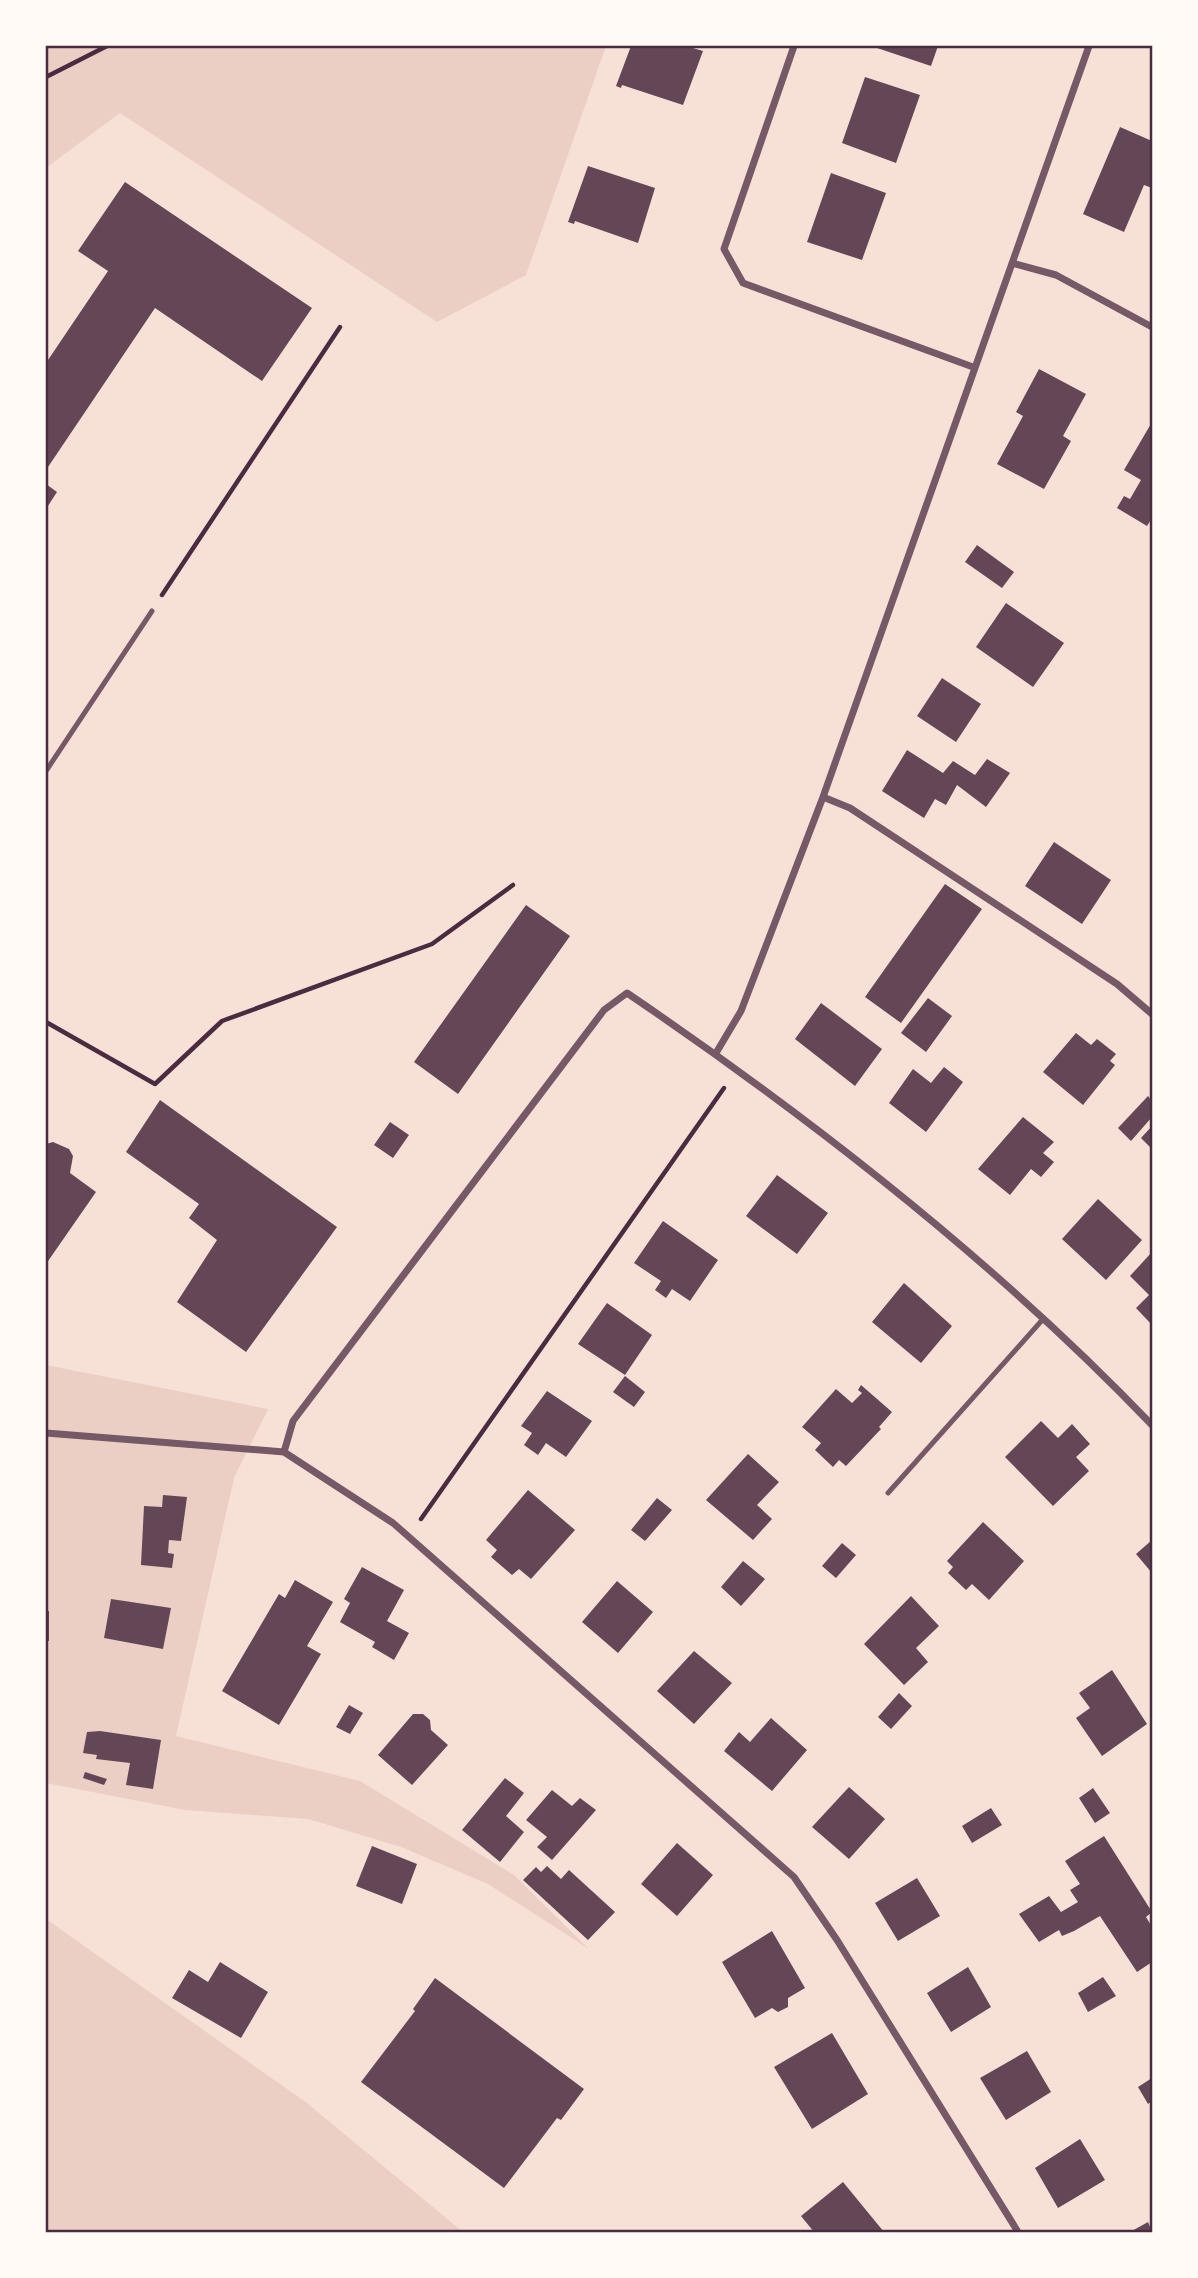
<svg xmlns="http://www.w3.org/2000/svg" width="1198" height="2278" font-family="'Space Grotesk',sans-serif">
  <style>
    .green { fill: #ebcfc5 }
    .building { fill: #644757 }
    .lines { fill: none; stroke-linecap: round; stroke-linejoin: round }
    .path { stroke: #4a2c40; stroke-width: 4.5 }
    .service { stroke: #755966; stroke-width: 5 }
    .minor { stroke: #755966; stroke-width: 7 }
    .neatline { fill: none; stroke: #4a2c40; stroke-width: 2.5 }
  </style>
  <rect width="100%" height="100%" fill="#f7e1d7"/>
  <!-- green -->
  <path class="green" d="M46,46H606L526,275L437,322L120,113L46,168Z
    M46,1365L268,1409L234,1478L176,1736L360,1781L514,1875L589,1949L488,1884L401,1847L308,1819L185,1810L46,1783Z
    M46,1919L307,2103L463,2232H46Z"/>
  <!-- building -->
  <path class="building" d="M631,46H686L703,51L683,105L622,85L621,88L616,86Z
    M878,46H938L931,66L877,48Z
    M865,77L920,95L896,163L842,143Z
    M1120,127L1152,141V188L1144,185L1124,232L1083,214Z
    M588,166L655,188L638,243L575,221L574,224L568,222Z
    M831,173L886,193L862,260L807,242Z
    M125,182L312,308L262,381L155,308L46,470V363L108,271L78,251Z
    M1039,369L1086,394L1063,436L1071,441L1044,489L997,464L1023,416L1016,412Z
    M1152,422V518L1147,526L1117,508L1124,496L1130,499L1141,480L1124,470Z
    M46,484L57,492L46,509Z
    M977,545L1014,572L1002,588L965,562Z
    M1006,603L1064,643L1033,687L976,647Z
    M942,678L981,704L956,742L917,716Z
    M907,750L943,773L953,761L975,775L987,759L1010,773L986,807L957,785L946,805L935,799L924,818L882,791Z
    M1054,842L1111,880L1082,924L1025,886Z
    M945,884L982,909L901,1023L865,997Z
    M526,905L570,936L458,1094L414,1062Z
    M928,998L952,1016L926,1052L901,1033Z
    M821,1003L882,1049L855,1086L795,1039Z
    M1076,1033L1091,1045L1097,1039L1116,1054L1110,1061L1115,1065L1083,1105L1043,1072Z
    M944,1067L963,1082L926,1132L889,1103L913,1069L931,1083Z
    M1148,1096L1152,1101V1117L1131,1141L1118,1128Z
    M160,1100L337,1227L246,1352L177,1302L217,1240L189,1218L199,1204L126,1152Z
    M1023,1117L1054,1142L1043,1153L1054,1162L1041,1177L1031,1169L1010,1195L978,1169Z
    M390,1122L409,1135L393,1158L374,1145Z
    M1152,1126V1149L1141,1138Z
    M53,1142L69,1149L73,1156L70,1173L96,1192L46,1264V1144Z
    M777,1175L828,1213L797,1254L746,1216Z
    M1098,1199L1142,1240L1106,1280L1062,1239Z
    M663,1221L718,1260L690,1301L672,1289L666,1298L655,1290L661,1281L634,1263Z
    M1152,1252V1325L1136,1308L1149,1295L1130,1276Z
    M904,1283L952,1326L921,1363L872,1322Z
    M607,1303L652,1335L625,1375L578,1344Z
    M625,1376L645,1392L634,1407L613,1392Z
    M861,1385L892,1412L879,1427L881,1429L846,1466L839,1460L833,1467L815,1450L821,1443L802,1427L836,1389L852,1403L862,1393L858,1390Z
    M547,1391L592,1421L566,1457L546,1443L538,1455L524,1445L532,1433L521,1426Z
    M1041,1421L1058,1438L1072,1424L1090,1444L1076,1457L1089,1471L1053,1506L1005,1457Z
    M748,1454L779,1482L757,1505L772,1519L753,1540L706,1500Z
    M528,1490L575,1530L531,1579L519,1569L512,1575L491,1557L497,1550L486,1540Z
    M163,1495L187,1497L181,1541L169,1540L168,1553L174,1554L172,1568L141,1565L144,1506L162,1507Z
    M657,1498L672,1510L645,1541L631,1530Z
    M983,1522L1024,1561L989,1600L972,1584L966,1590L948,1573L953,1567L947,1561Z
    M1152,1540V1573L1136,1554Z
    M842,1543L856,1555L836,1578L822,1566Z
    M743,1561L765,1579L741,1606L721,1587Z
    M362,1567L404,1590L387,1621L409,1633L394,1660L372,1647L375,1642L340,1622L350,1603L344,1599Z
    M295,1580L333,1602L307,1646L321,1654L279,1725L222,1691L279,1594L285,1598Z
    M617,1581L653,1612L618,1653L582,1622Z
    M911,1596L939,1626L916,1648L928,1662L904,1685L864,1644Z
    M111,1599L171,1608L163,1649L104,1638Z
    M46,1611H49V1641H46Z
    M694,1651L732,1683L694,1724L657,1691Z
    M1112,1670L1147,1724L1102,1756L1076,1718L1090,1708L1079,1693Z
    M899,1693L912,1706L891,1729L878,1717Z
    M349,1705L363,1713L350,1734L336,1727Z
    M413,1714H423L430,1720L431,1730L448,1745L412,1785L378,1755Z
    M771,1718L807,1750L772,1791L724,1751L739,1732L750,1742Z
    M100,1731L161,1740L153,1789L126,1785L130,1763L96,1759L97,1755L83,1753L87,1732Z
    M85,1772L107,1779L104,1785L83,1778Z
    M505,1778L524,1793L506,1816L524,1832L500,1862L462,1830Z
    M849,1787L885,1819L849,1859L812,1827Z
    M1093,1788L1110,1813L1095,1823L1079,1798Z
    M552,1790L572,1806L580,1798L596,1810L552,1860L537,1847L547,1837L526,1820Z
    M991,1808L1002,1825L972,1843L962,1826Z
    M1104,1836L1152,1912L1146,1917L1152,1927V1962L1137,1972L1100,1916L1074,1931L1062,1936L1059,1930L1039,1942L1019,1914L1049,1896L1061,1912L1078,1902L1070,1890L1080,1884L1065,1861Z
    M677,1843L713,1875L677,1916L641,1884Z
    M372,1846L417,1864L402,1904L356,1886Z
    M547,1866L561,1879L569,1870L615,1912L588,1940L523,1880L536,1867L541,1872Z
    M917,1878L940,1916L898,1941L875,1903Z
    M772,1931L805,1988L788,1998V2007L778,2012L772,2008L755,2018L722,1962Z
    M220,1962L268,1992L241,2038L172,1998L189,1970L208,1982Z
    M968,1967L991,2007L951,2032L927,1993Z
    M1103,1977L1116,1996L1088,2012L1078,1993Z
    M435,1978L584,2089L561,2120L557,2118L504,2188L361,2082L415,2011L413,2009Z
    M832,2033L868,2094L812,2129L774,2067Z
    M1027,2051L1051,2092L1006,2120L980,2078Z
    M1152,2078V2101L1148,2104L1138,2087Z
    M1080,2139L1105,2180L1058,2208L1035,2168Z
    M843,2182L884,2232H814L801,2216Z
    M1148,2222L1152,2232H1130Z"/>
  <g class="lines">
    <!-- path -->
    <path class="path" d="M46,77L107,46
      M162,595L340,327
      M46,1022L155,1084L222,1021L432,944L513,885
      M421,1519L724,1088"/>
    <!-- service -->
    <path class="service" d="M46,771L152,611
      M888,1493L1044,1318"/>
    <!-- minor -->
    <path class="minor" d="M794,46L724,249L743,283L973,367
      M1012,263L1056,275L1152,327
      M823,797L850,808L1117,984L1152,1014
      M716,1053L741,1011L823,797L1089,46
      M46,1433L284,1452L393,1523L794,1877L837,1940L1018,2232
      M284,1452L293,1421L604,1010L627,993C814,1120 996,1262 1152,1425"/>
  </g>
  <!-- border -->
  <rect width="1198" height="2278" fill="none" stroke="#fffaf5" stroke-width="94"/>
  <rect x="47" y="47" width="1104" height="2184" class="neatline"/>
</svg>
